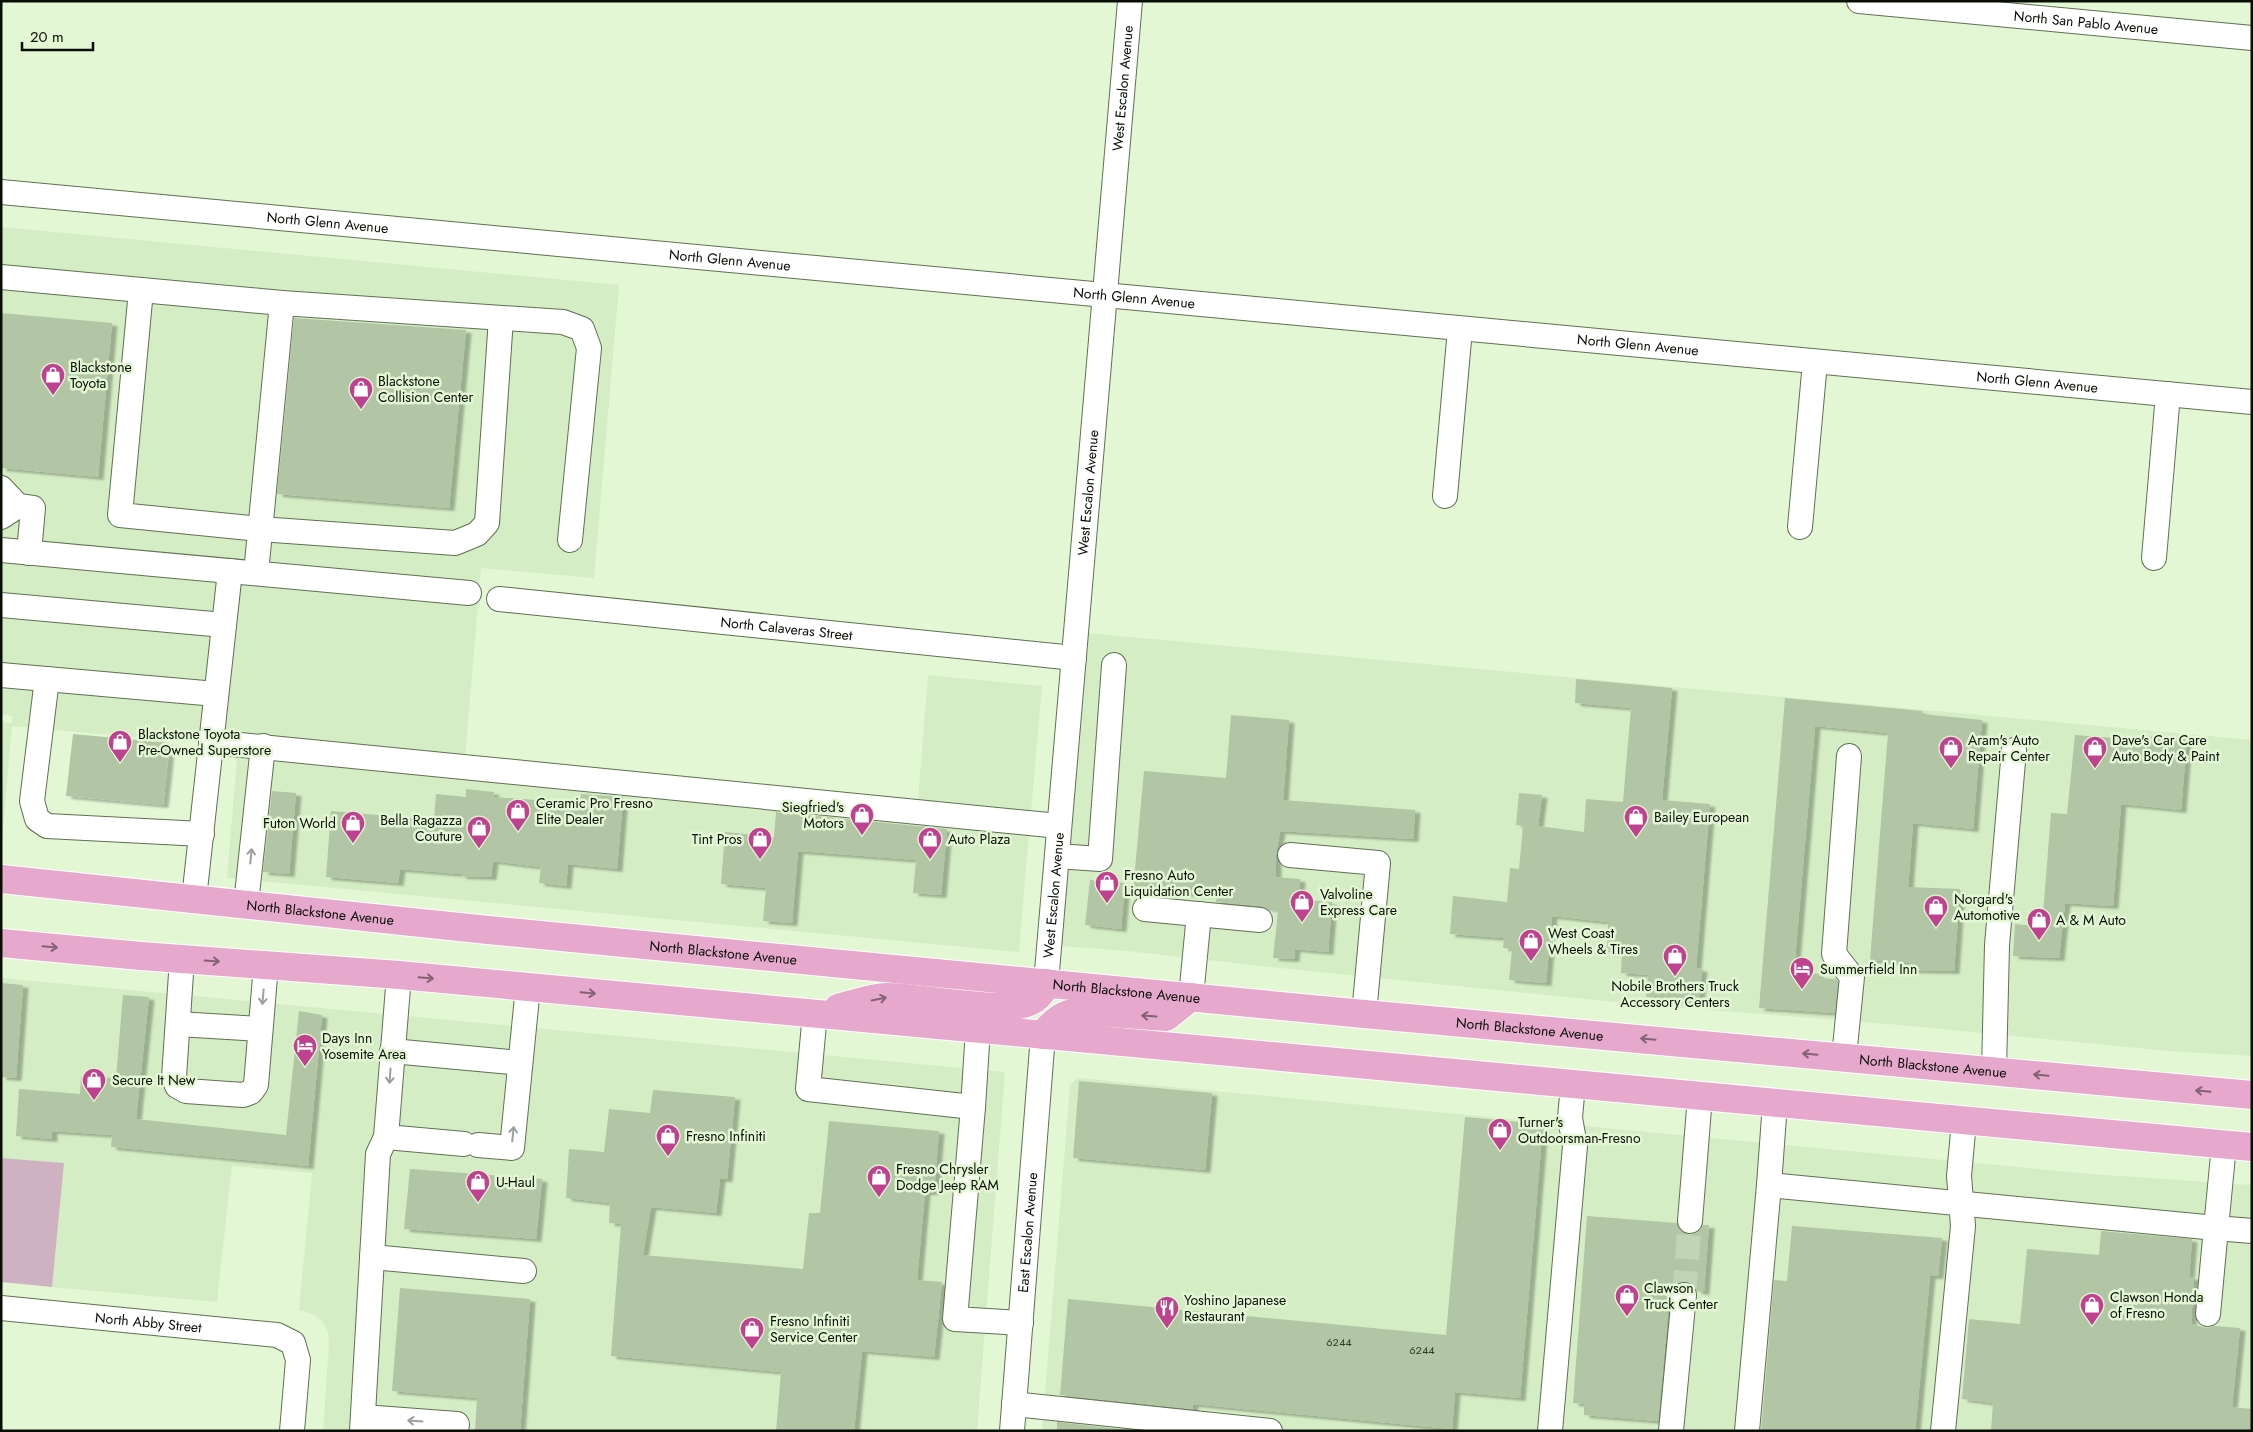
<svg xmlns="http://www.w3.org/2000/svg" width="2253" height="1432" font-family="Jost,sans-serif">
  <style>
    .built { fill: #d5edc4 }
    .green { fill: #cfb2c1 }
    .building { fill: #b2c5a4; filter: url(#shadow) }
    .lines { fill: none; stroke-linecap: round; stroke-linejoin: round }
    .minor-tunnel { stroke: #c2d4b6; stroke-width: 24; stroke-dasharray: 24 12; stroke-linecap: butt }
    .minor-casing { stroke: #5f7052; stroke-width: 26 }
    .major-casing { stroke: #fff; stroke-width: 30 }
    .minor { stroke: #fff; stroke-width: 24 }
    .major { stroke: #e6a8cc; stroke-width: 28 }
    .oneway { stroke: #9c9f9b }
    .oneway2 { stroke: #826372 }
    .labels { text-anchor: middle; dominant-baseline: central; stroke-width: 5; stroke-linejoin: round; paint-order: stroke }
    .number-label { font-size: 11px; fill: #323c2c }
    .street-label { font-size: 14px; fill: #080e04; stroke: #e3f7d5 }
    .poi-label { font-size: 14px; fill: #080e04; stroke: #e3f7d5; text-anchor: start }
  </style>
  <defs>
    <filter id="shadow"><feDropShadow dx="5.5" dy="3" stdDeviation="1" flood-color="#0004"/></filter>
  </defs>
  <rect width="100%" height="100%" fill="#e3f7d5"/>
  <!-- built -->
  <path class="built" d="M1,227L619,285L594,578L481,568L465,758L188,732L187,742L12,726L1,852V722L12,723L13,716L1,714Z
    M1087,633L2252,740V1056L2168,1051L1900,1025L1645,1005L1270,967L1127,951L1060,946Z
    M928,675L1042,686L1031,811L918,800Z
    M237,758L1029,832L1019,952L227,878Z
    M1,978L1005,1072L977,1431H323L329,1345L328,1332L322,1321L312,1314L299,1310L312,1173L232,1166L217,1302L52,1287L64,1163L1,1158Z
    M1078,1078L2091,1174L2252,1185V1431H1042L1070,1085Z"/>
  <!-- green -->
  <path class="green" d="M1,1158L64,1163L52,1287L1,1282Z"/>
  <!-- building -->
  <path class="building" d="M1,313L112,323L98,477L1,468Z
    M294,318L466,330L449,508L277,494Z
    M1576,679L1672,688L1662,800L1710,804L1696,968L1702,969L1699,1003L1646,997L1648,975L1621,973L1622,953L1607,952L1608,922L1552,916L1546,983L1509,980L1512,949L1503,948L1504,938L1450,934L1453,896L1507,902L1510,868L1519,869L1523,826L1516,825L1519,793L1542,795L1538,826L1584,832L1586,799L1623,802L1631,708L1575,703Z
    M1785,698L1922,711V714L1982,720L1973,829L1913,823L1908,887L1960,889L1954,971L1909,970V963L1870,960L1888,733L1815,726L1794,971L1819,974V978L1836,979L1838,981L1835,1013L1759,1008Z
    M1231,715L1289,720L1283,800L1415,810L1413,839L1280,831L1276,854V877L1300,879L1299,899L1332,902L1328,952L1295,949L1294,959L1273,958L1278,911L1261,906L1216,902L1217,895L1133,891L1144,771L1226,778Z
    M73,734L170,743L163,805L66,796Z
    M2075,735L2142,740L2143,736L2187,739L2181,810L2121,804L2113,906L2065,903L2059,958L2013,956L2015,924L2042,927L2051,813L2067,814Z
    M466,789L494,792L493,797L580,803L581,794L623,797L617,869L568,864L566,886L539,883L541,867L493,861L491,877L461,876V874L400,869L398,883L326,877L331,811L434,820L436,794L466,797Z
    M272,791L296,793L289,874L263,872Z
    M776,812L947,829L941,895L913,893L916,860L798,851L792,923L763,921L766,888L721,884L725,832L774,837Z
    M1090,880L1125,883L1121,929L1085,925Z
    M1,983L23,985L16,1078L1,1077Z
    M123,995L149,997L136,1119L286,1135L299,1011L322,1015L308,1166L111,1147L112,1135L52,1131V1139L16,1136L19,1089L80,1094L81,1076L116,1078Z
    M1079,1081L1212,1093L1205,1170L1073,1158Z
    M653,1090L735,1097L727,1179H720L716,1213L651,1207L643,1255L803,1269L809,1213H820L829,1121L939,1131L934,1192H925L917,1280L942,1282L934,1357L862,1351L854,1431H776L781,1372L611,1356L621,1224L609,1223L610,1203L566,1198L569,1149L604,1152L609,1109L650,1113Z
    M1465,1117L1543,1124L1520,1398L1455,1392L1452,1429L1193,1404V1409L1060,1395L1068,1299L1446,1335Z
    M410,1169L542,1179L536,1239L404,1229Z
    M1587,1216L1677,1223L1682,1232L1689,1235L1696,1233L1703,1225H1709L1704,1292L1697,1291L1692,1284L1685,1281L1678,1283L1670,1289L1658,1421L1584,1415V1404L1573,1403Z
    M1792,1226L1942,1238L1938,1276H1930L1915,1431H1761L1774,1280L1787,1281Z
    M2101,1231L2192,1239L2189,1277H2194L2191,1324L2207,1328L2215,1326L2240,1328L2232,1407L2252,1409V1431H1991L1993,1403L1962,1399L1969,1319L2020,1324L2027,1249L2099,1255Z
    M400,1288L530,1299L520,1431H475L477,1398L392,1391Z
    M1057,1422L1137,1431H1057Z"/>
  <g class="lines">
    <!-- minor-tunnel -->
    <path class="minor-tunnel" d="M1684,1295L1690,1221"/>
    <defs>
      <g id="minor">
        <path id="s1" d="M1859,1L2252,38"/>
        <path id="s2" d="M1,192L2252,402"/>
        <path d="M1,277L282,303"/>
        <path d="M141,290L120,515L260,529L455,543L477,534L487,523L501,318"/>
        <path d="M1,488L18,506"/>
        <path d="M1445,496L1460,329"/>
        <path d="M1,517L18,506L33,508L29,553"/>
        <path d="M1800,527L1815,362"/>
        <path d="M1,550L469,593"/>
        <path d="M2154,558L2168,394"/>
        <path d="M256,573L282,303L563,322L582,329L589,348L570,540"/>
        <path id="s3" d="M499,599L1074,658"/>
        <path d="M1,605L224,625"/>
        <path d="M1,675L216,694"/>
        <path d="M47,679L32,801L37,819L47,826L202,834"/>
        <path d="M211,742L1059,826"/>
        <path d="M1290,855L1378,863L1364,1014"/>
        <path d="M1057,856L1100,859L1114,665"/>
        <path d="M194,899L230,571"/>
        <path d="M246,904L263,746"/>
        <path d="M1145,909L1260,920"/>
        <path d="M182,959L174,1077L177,1086L186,1091L243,1095L251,1092L256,1085L266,965"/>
        <path d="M399,975L386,1137L464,1144"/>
        <path id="s4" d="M1046,983L1130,1"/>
        <path d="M1191,997L1199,914"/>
        <path d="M815,1013L808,1089L973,1107L955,1319L1021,1323"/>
        <path d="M178,1024L260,1029"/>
        <path d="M392,1051L520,1063"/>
        <path d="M1844,1057L1852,977L1834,954L1849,756"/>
        <path d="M1994,1071L1997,945L2014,750"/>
        <path d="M973,1107L978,1029"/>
        <path d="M478,1145L512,1148L528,987"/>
        <path d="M2224,1145L2216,1228L2252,1231"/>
        <path d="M1769,1185L2216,1228L2208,1314"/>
        <path d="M1690,1221L1700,1096"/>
        <path d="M372,1257L524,1271"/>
        <path id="s5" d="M1,1308L277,1335L293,1343L298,1360L292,1431"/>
        <path d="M1014,1404L1270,1431"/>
        <path d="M363,1417L457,1424L456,1431"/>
        <path d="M362,1431L378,1154L386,1137"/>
        <path id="s6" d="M1012,1431L1043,1035"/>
        <path d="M1550,1431L1575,1146L1570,1118L1573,1084"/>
        <path d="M1671,1431L1684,1295"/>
        <path d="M1747,1431L1769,1185L1775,1103"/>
        <path d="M1943,1431L1963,1226L1959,1176L1964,1121"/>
      </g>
      <g id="major">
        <path id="s7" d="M1,879L488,930L1364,1014L2252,1095"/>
        <path d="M1,943L141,956L399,975L2252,1147"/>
        <path d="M838,1008C853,1004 872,997 887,997C922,997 1001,1015 1029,1002C1038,998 1043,992 1046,983"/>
        <path d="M1043,1035C1054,1020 1064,1013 1083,1011L1166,1017L1191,997"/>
      </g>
    </defs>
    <!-- minor casing -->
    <use href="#minor" class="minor-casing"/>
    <!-- major casing -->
    <use href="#major" class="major-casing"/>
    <!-- minor -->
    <use href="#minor" class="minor"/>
    <!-- major -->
    <use href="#major" class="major"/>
  </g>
  <!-- one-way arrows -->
  <defs><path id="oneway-shaft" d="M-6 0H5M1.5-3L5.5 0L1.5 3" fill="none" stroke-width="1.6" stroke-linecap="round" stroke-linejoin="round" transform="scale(1.25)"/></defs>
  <g class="oneway">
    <use href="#oneway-shaft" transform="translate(251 856) rotate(-84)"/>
    <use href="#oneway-shaft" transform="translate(263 997) rotate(95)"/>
    <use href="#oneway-shaft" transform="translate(390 1076) rotate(94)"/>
    <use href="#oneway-shaft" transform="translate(513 1134) rotate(-84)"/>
    <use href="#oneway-shaft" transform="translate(415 1421) rotate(-176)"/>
  </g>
  <g class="oneway2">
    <use href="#oneway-shaft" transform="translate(50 947) rotate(5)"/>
    <use href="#oneway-shaft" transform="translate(212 961) rotate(4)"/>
    <use href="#oneway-shaft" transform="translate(426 978) rotate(5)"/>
    <use href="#oneway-shaft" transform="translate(588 993) rotate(5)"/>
    <use href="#oneway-shaft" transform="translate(879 999) rotate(-11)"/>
    <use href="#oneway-shaft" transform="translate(1149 1016) rotate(-176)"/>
    <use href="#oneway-shaft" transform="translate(1648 1039) rotate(-175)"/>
    <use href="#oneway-shaft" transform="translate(1810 1054) rotate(-175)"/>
    <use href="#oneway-shaft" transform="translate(2041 1075) rotate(-175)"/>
    <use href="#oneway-shaft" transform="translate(2203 1091) rotate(-175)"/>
  </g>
  <!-- icons -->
  <defs>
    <symbol id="shop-pin" viewBox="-11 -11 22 30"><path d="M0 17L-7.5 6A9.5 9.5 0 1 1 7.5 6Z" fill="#bf4290" stroke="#e3f7d5"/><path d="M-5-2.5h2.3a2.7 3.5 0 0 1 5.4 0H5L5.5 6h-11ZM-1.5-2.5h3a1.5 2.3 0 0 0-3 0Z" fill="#fff"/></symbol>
    <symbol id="hotel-pin" viewBox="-11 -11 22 30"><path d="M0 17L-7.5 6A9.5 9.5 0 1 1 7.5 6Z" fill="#bf4290" stroke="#e3f7d5"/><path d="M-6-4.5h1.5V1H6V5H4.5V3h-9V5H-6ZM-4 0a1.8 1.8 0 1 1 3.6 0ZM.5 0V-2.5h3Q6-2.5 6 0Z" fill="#fff"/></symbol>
    <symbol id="restaurant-pin" viewBox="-11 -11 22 30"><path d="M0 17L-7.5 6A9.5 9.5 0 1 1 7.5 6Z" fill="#bf4290" stroke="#e3f7d5"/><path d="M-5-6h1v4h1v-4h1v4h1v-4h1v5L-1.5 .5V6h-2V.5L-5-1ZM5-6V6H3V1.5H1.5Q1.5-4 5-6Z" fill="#fff"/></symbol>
  </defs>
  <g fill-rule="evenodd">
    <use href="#shop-pin" x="39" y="361" width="28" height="38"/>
    <use href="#shop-pin" x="347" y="375" width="28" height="38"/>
    <use href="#shop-pin" x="106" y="728" width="28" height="38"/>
    <use href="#shop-pin" x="1937" y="734" width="28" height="38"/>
    <use href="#shop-pin" x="2081" y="734" width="28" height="38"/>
    <use href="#shop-pin" x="504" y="797" width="28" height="38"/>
    <use href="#shop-pin" x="848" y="801" width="28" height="38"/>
    <use href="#shop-pin" x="1622" y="803" width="28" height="38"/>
    <use href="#shop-pin" x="339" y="809" width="28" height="38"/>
    <use href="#shop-pin" x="465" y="814" width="28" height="38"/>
    <use href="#shop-pin" x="746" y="825" width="28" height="38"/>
    <use href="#shop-pin" x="916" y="825" width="28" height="38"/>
    <use href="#shop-pin" x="1093" y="869" width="28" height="38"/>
    <use href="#shop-pin" x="1288" y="888" width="28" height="38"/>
    <use href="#shop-pin" x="1922" y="893" width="28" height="38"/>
    <use href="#shop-pin" x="2025" y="906" width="28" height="38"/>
    <use href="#shop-pin" x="1517" y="927" width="28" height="38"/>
    <use href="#shop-pin" x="1661" y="942" width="28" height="38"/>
    <use href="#hotel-pin" x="1788" y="955" width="28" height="38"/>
    <use href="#hotel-pin" x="291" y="1032" width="28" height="38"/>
    <use href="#shop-pin" x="80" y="1066" width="28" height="38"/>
    <use href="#shop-pin" x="1486" y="1116" width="28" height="38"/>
    <use href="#shop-pin" x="654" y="1122" width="28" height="38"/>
    <use href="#shop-pin" x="865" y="1163" width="28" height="38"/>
    <use href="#shop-pin" x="464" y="1168" width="28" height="38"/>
    <use href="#shop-pin" x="1613" y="1282" width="28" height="38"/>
    <use href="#shop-pin" x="2078" y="1291" width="28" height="38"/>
    <use href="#restaurant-pin" x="1153" y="1294" width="28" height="38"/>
    <use href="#shop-pin" x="738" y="1315" width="28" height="38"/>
  </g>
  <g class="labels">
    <!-- number labels -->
    <g class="number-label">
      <text x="1339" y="1342">6244</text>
      <text x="1422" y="1350">6244</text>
    </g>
    <!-- street labels -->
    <g class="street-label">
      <text stroke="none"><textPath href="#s1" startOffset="228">North San Pablo Avenue</textPath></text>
      <text stroke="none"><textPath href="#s4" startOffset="898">West Escalon Avenue</textPath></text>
      <text stroke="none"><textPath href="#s2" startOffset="328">North Glenn Avenue</textPath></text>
      <text stroke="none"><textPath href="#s2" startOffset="732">North Glenn Avenue</textPath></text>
      <text stroke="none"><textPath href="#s2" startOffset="1138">North Glenn Avenue</textPath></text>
      <text stroke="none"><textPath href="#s2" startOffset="1644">North Glenn Avenue</textPath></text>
      <text stroke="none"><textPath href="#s2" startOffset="2045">North Glenn Avenue</textPath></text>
      <text stroke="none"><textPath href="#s4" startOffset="492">West Escalon Avenue</textPath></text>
      <text stroke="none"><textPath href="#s3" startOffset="289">North Calaveras Street</textPath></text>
      <text stroke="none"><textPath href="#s4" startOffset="88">West Escalon Avenue</textPath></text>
      <text stroke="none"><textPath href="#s7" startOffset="321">North Blackstone Avenue</textPath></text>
      <text stroke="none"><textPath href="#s7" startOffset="726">North Blackstone Avenue</textPath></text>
      <text stroke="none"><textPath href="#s7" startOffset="1131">North Blackstone Avenue</textPath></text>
      <text stroke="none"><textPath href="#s7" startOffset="1536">North Blackstone Avenue</textPath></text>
      <text stroke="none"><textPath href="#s7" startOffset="1941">North Blackstone Avenue</textPath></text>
      <text stroke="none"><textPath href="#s6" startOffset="199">East Escalon Avenue</textPath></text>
      <text stroke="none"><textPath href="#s5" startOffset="148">North Abby Street</textPath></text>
    </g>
    <!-- poi labels -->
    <g class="poi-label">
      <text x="70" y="367">Blackstone<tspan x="70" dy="16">Toyota</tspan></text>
      <text x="378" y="381">Blackstone<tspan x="378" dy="16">Collision Center</tspan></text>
      <text x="138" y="734">Blackstone Toyota<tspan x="138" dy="16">Pre-Owned Superstore</tspan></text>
      <text x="1968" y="740">Aram's Auto<tspan x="1968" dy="16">Repair Center</tspan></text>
      <text x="2112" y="740">Dave's Car Care<tspan x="2112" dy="16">Auto Body &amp; Paint</tspan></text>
      <text x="536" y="803">Ceramic Pro Fresno<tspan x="536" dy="16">Elite Dealer</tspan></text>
      <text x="844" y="807" text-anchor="end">Siegfried's<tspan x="844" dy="16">Motors</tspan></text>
      <text x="1654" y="817">Bailey European</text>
      <text x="462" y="820" text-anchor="end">Bella Ragazza<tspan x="462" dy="16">Couture</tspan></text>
      <text x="336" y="823" text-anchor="end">Futon World</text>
      <text x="742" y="839" text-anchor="end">Tint Pros</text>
      <text x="948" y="839">Auto Plaza</text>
      <text x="1124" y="875">Fresno Auto<tspan x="1124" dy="16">Liquidation Center</tspan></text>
      <text x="1320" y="894">Valvoline<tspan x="1320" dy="16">Express Care</tspan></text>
      <text x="1954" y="899">Norgard's<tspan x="1954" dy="16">Automotive</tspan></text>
      <text x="2056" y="920">A &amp; M Auto</text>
      <text x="1548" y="933">West Coast<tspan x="1548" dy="16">Wheels &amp; Tires</tspan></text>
      <text x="1820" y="969">Summerfield Inn</text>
      <text x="1675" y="986" text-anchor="middle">Nobile Brothers Truck<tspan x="1675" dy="16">Accessory Centers</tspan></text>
      <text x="322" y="1038">Days Inn<tspan x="322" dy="16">Yosemite Area</tspan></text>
      <text x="112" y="1080">Secure It New</text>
      <text x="1518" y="1122">Turner's<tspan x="1518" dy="16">Outdoorsman-Fresno</tspan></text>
      <text x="686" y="1136">Fresno Infiniti</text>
      <text x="896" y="1169">Fresno Chrysler<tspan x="896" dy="16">Dodge Jeep RAM</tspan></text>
      <text x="496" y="1182">U-Haul</text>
      <text x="1644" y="1288">Clawson<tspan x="1644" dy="16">Truck Center</tspan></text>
      <text x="2110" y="1297">Clawson Honda<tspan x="2110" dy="16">of Fresno</tspan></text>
      <text x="1184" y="1300">Yoshino Japanese<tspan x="1184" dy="16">Restaurant</tspan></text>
      <text x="770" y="1321">Fresno Infiniti<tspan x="770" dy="16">Service Center</tspan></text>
    </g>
  </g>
  <!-- border -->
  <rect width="2253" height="1432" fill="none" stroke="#080e04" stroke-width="5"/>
  <!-- scale -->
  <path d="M22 42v8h71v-8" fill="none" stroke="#080e04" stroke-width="2.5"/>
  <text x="30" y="42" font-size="15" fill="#080e04" stroke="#e3f7d5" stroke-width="4" paint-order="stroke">20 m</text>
</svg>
